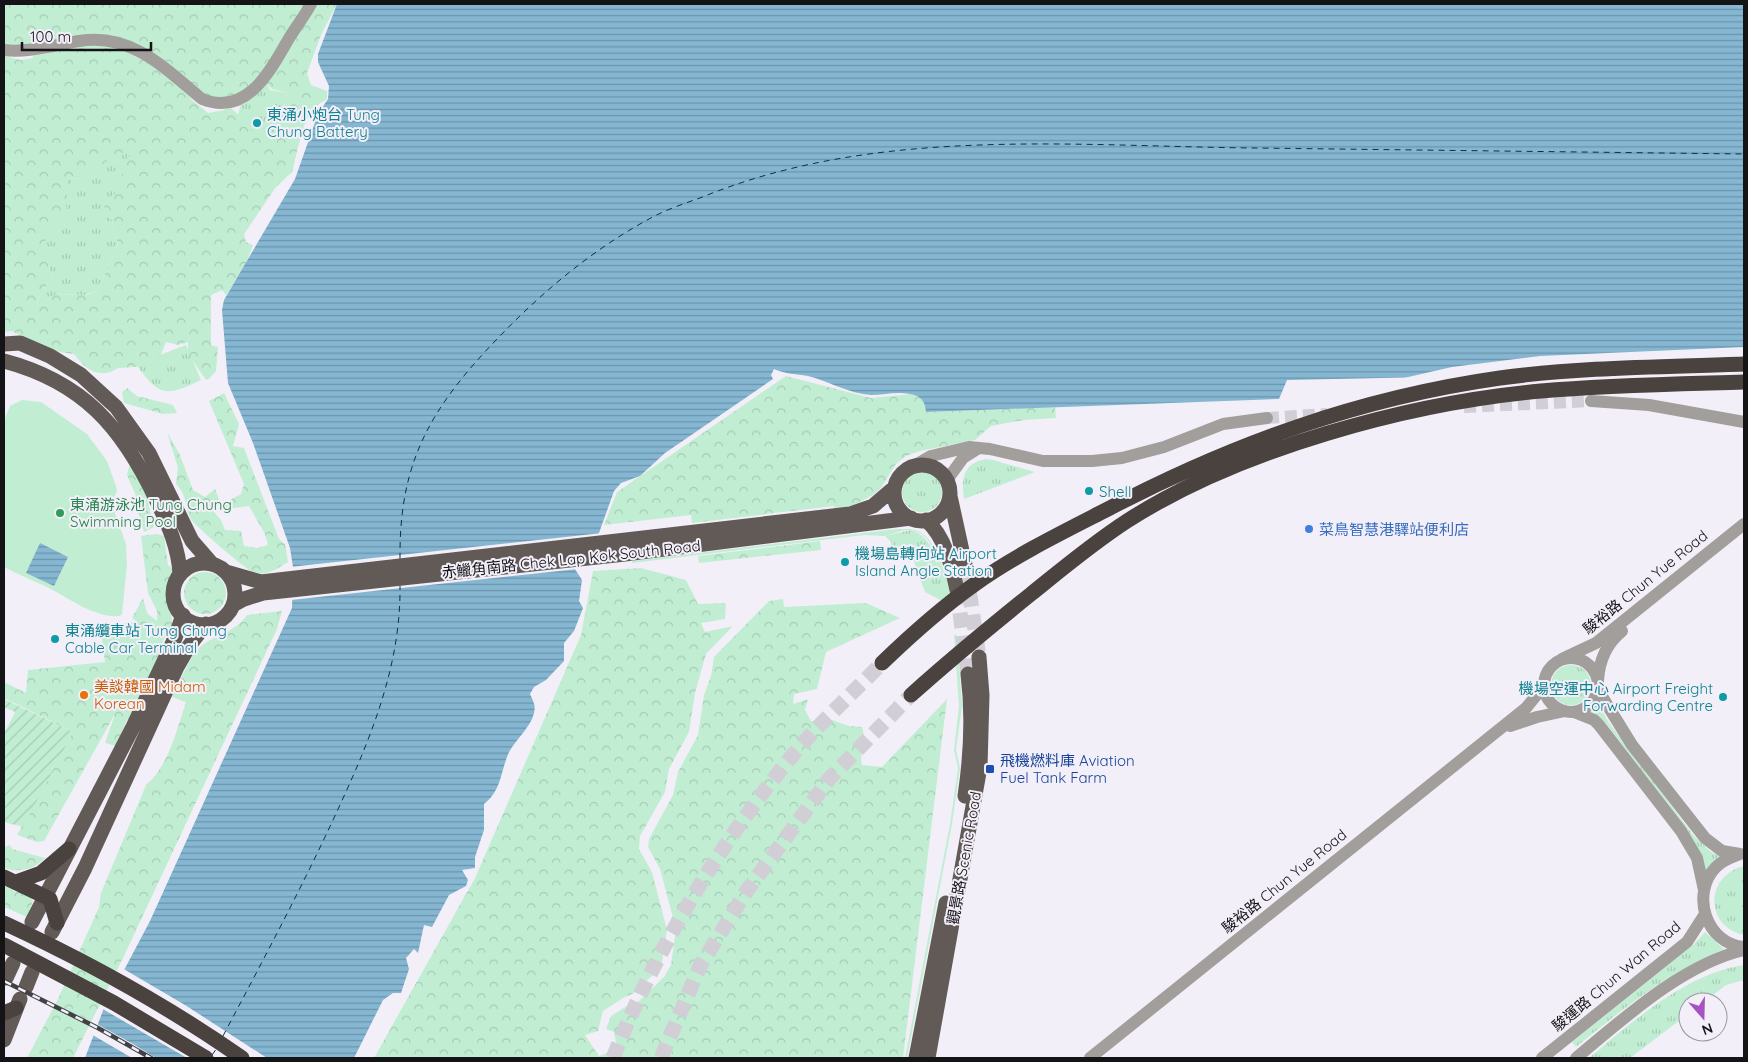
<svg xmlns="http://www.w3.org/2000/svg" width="1748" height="1062" font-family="Quicksand,'Noto Sans TC',sans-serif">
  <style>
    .grass { fill: url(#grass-tufts) }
    .forest { fill: url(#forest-crowns); fill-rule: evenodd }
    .garden { fill: url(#garden-furrows) }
    .pitch { fill: #c1eed3 }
    .water { fill: url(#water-rules) }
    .pier { fill: #f3eff8 }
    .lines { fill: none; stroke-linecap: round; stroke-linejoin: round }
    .ferry { stroke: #083347; stroke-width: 1; stroke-dasharray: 6 5; stroke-linecap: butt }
    .minor-tunnel { stroke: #d2ced6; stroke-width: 12; stroke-dasharray: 12 6; stroke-linecap: butt }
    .major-tunnel { stroke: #d2ced6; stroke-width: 15; stroke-dasharray: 15 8; stroke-linecap: butt }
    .highway-tunnel { stroke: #d2ced6; stroke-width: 15; stroke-dasharray: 15 8; stroke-linecap: butt }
    .minor { stroke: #a29e9c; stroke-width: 12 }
    .major { stroke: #615a56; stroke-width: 15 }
    .highway { stroke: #4a423e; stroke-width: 15 }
    .rail-casing { stroke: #424145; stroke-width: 4.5 }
    .rail { stroke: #f3eff8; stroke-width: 2.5; stroke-dasharray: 8; stroke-linecap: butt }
    .culture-dot { fill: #0f9aa8; stroke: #f3eff8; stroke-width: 2 }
    .leisure-dot { fill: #2e9e5b; stroke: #f3eff8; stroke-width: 2 }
    .shop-dot { fill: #3f7fe0; stroke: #f3eff8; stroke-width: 2 }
    .food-dot { fill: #e8710a; stroke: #f3eff8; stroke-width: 2 }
    .transit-dot { fill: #1a4fb4; stroke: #f3eff8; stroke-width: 2 }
    .labels { text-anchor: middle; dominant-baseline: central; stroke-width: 4; stroke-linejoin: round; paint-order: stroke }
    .culture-label { font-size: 15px; fill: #0d838f; stroke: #f3eff8; text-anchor: start }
    .leisure-label { font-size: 15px; fill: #27864d; stroke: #f3eff8; text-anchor: start }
    .shop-label { font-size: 15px; fill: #366cbe; stroke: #f3eff8; text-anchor: start }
    .street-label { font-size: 15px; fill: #141316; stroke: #f3eff8 }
    .food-label { font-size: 15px; fill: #c56008; stroke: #f3eff8; text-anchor: start }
    .transit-label { font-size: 15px; fill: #164399; stroke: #f3eff8; text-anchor: start }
  </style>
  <defs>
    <pattern id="grass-tufts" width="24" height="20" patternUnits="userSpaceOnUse" patternTransform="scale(1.25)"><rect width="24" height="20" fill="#c1eed3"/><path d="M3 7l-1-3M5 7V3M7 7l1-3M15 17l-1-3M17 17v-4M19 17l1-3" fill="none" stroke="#a5cbb4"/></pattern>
    <pattern id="forest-crowns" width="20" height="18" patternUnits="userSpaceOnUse" patternTransform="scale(1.25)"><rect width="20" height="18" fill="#c1eed3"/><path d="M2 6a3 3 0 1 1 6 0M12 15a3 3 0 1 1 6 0" fill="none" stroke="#a5cbb4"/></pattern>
    <pattern id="garden-furrows" width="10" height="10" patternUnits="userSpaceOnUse" patternTransform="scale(1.25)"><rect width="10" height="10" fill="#c1eed3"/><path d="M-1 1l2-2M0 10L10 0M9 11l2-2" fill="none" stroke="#a5cbb4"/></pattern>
    <pattern id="water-rules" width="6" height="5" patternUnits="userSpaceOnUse" patternTransform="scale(1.25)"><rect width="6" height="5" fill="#85b6d2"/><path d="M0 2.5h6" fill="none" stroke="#6c93a9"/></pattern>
  </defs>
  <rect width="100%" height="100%" fill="#f3eff8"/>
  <!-- grass -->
  <path class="grass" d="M267,83L270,90L287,93L275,131C263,140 243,135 239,119C237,115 240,108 241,103Z
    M129,150L139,151L112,221L118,244L98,291L84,295L56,294L37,307L38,299L52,277L42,249L67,178L81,179L116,154Z
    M186,345L201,380C166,397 159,397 136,364Z
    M986,459L993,460L1035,472L964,499C961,479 963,463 986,459Z
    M902 492a20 20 0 1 1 40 0a20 20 0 1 1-40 0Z
    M911,530C937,538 942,576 948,600L944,602L925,592L911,553L887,557L886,550L892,543L885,536Z
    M1551 685a20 20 0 1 1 40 0a20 20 0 1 1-40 0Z
    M1599,704L1607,720L1694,836L1710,851L1720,857L1705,872L1684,827L1605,722L1589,712Z
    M1744,866V935C1704,926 1705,876 1744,866Z
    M1705,932L1724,949C1668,972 1623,1009 1576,1047L1572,1042L1693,945Z
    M1744,965V980L1726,985L1704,1002H1688V1014L1630,1058H1589C1632,1022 1687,973 1744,965Z"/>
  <!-- forest -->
  <path class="forest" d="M4,4H337L321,35L307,73L311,85L327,91V99C322,102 315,106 311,111C305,117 294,161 293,171L276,187L244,234L246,242L253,245L245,266L226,295L222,290L211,295V345L218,347L216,371L209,379L206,380L188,354V342L178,345L166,342L158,362C145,367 134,367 120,368C116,368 114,371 110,372C94,377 83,366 74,354L58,352L35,343L12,331L4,332V56L21,60L32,58L36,53L4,50ZM176,79L217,100L240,96L267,84L272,89L287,93L274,132C258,140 250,131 239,120V115L228,106L224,110L208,113L192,100ZM132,150L137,152L128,157L121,170C127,191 112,191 104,208L112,221L118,244L98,291L86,295L56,294L37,307L38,299L52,277C40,240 40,243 66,214L68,178L81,179L114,156Z
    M786,376L871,398L912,394L920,397L924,402L926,412L1055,407L1056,418L1024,420L991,426L975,440L920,451L906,456L896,464L881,488L873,495L854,505L835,510L834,506L692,523L691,515L604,525L617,492Z
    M127,388L137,396L173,405L177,413L163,414L124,403L122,392Z
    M224,393L239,424L233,446L244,448L279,539L285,544L288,562C278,568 266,577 253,572C245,569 195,526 191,519C184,506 188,496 176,484L178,468L167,432L180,455L193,490L205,497L215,489L221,504L211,509L221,520L225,530L241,531L244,546L257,548L268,545L265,534L249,506L226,509L223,504L241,494L244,484L209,401Z
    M131,459L144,486L154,527L144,532L136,506V496L127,475Z
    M157,534L164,536L168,565L174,570C168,591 171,610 173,632L164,638L145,707L127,720L116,746L105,743L115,714L44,841L37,842L17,835L73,732L4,698V682L26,693L28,670L105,662L100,625L137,622L132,618L143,598L147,613L157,621V611L148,593L141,536Z
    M820,541L821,550L699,563L698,556Z
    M641,568L686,580L698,604L726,603L725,619L701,623L705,632L733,626L706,654L695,693L689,732L669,769L665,792L640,836L639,849L652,872L667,930L662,962L657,971L634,993L623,998L603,1011L598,1031L585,1035L599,1056L610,1052L616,1043L614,1032L606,1029L611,1016L627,1006L639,1001L664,977L671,965L676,929L660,869L648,847L649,839L673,795L678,772L698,735L704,695L711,676L714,657L769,601L783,599L784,607L866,603L900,618L826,652L817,689L794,694L793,704L808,699L805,710L811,721L832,720L849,726L862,727C867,740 859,751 862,765L882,767L947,699L903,1058H374L475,878L581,635L593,571Z
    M184 593a21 21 0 1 1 42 0a21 21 0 1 1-42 0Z
    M282,611L277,629L124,956L73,1058H27L58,999L99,907L101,893L146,785C168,767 177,729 186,702L172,697C179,684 189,658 199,648C214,634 235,633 247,615Z
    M10,845L12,849L45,858C34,870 19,873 4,868V847Z
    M4,883L12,885L13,891L17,892L20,889L27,892L33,901L27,917L4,907Z"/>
  <!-- garden -->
  <path class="garden" d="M4,699L73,732L23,827L4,822V734L15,712L4,707Z"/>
  <!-- pitch -->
  <path class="pitch" d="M22,400L41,402L87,434L107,461L116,486L117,492L111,502L126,544L127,564L122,615C104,621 75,603 60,594C43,584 22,577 4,567V421L10,406Z
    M897,529C905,529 913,528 920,532C939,542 948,584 953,604C935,589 943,533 910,530C901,529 893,535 884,536C878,536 871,535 864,535L632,563V561Z
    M954,635H957L962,706L956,750L960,768L952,824L907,1058H905L950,824L958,768L954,750L959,706Z"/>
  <!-- water -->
  <path class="water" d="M337,4H1744V364L1532,375L1287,380L1279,399L926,412C925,405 924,399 917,396C902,390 886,395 871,395C849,394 829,381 808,376C796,374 786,374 774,369L771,375L773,379L665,453L640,476L621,483L614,491L599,533L573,566L582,580L579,601L583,608L574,631L564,643V661L546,680L534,687L530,694C533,701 536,705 534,713C531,727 516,739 509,752C500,772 502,790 484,804V830L475,857V868L462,870L468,880L466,886L449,895L432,927L424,925L418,953L414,949L406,958L409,969L401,993H393L383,1000L354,1058H85L104,1008L150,921L292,608L293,567L290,548L253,443L228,383L222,310L224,300L295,179L318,114L328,99L329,86L318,62V54Z
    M40,543L68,557L54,586L26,573Z"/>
  <!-- pier -->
  <path class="pier" d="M1744,347V367L1532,377L1395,380L1452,367L1540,356Z
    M602,533L576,566L578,569L291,600L290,567Z
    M122,968L185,1005L267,1058H187L101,1008Z
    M95,1023L133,1044L156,1058H132L91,1034Z"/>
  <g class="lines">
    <!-- ferry -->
    <path class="ferry" d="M400,559C399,461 431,408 497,339C542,292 592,250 649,219C665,210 683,204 700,198C874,126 1069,146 1254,148C1417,150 1581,152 1744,154
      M223,1036C261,964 299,893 333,820C368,745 401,669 400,586
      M212,1055L217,1048"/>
    <!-- minor-tunnel -->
    <path class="minor-tunnel" d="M1464,407L1591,401
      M1267,418L1327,414"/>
    <!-- major-tunnel -->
    <path class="major-tunnel" d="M966,569L979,657
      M957,590L968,674"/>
    <!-- highway-tunnel -->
    <path class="highway-tunnel" d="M613,1058C655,951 715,851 787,762C815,727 851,695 882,663
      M661,1058L700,966L746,892L829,779L911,695"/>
    <!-- minor -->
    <path class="minor" d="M4,50C28,53 55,45 79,41C131,32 166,69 202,99C247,117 270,71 288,40C295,28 304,17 311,4
      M1591,401L1649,405L1744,422
      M914,466L931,456L969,447L990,449L1043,461H1092L1122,458L1164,447L1223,424L1267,418
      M947,480L963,458L979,448
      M1544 685a27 27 0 1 1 54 0a27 27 0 1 1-54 0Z
      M1562,659L1596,643L1744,524
      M1598,681C1599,661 1606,644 1622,631
      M1598,690L1632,745L1705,838L1722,851L1740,854
      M1574,712L1594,720L1599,725L1681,831L1697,858L1704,890
      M1510,726L1537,717L1565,711
      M1740,854C1732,857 1723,860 1716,867C1690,894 1706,944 1744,947
      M1090,1058L1526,708L1544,686
      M1542,1058L1687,942L1705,914
      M1576,1058C1623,1019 1683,964 1744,950"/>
    <!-- major -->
    <path class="major" d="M4,344L20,343L50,356L81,375L116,407L149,453L192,541L212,564
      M4,361C83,382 122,427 156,499C168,524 179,548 180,575
      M894 493a28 28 0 1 1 56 0a28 28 0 1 1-56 0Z
      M950,496L966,569
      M926,520C945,536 952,567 957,590
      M173 594a31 31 0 1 1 62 0a31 31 0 1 1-62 0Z
      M226,572L261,582L850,514L873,506L894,488
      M233,605L244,599L263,593L625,554L911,518
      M965,796C971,756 973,714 968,674
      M32,922L133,727L175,638L183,615
      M52,932L85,868L177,667L189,646L206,624
      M6,978L13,963
      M26,987L32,972
      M4,1040L20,999
      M916,1058L946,903
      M928,1058L980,767L982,695L979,657"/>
    <!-- highway -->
    <path class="highway" d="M882,663C911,635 941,608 975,584C1016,555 1061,533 1106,510C1232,444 1359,398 1500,378C1581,367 1663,367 1744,364
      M911,695C950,660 990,627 1031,594C1062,569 1093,543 1127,521C1239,449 1409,403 1541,391C1609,385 1677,384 1744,382
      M4,877L50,899L57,923
      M16,882L41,873L69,849
      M4,923C86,961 168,1006 242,1058
      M4,945L114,1003L206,1058
      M4,1013L16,1008"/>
    <defs>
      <path id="rail" d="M4,981L98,1028L151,1058"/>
    </defs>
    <!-- rail casing -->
    <use href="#rail" class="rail-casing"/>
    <!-- rail -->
    <use href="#rail" class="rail"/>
  </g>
  <!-- markers -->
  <g class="culture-dot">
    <circle cx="257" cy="123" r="5"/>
    <circle cx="1089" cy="491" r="5"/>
    <circle cx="845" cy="562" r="5"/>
    <circle cx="55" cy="639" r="5"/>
    <circle cx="1723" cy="697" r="5"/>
  </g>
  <circle class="leisure-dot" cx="60" cy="513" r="5"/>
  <circle class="shop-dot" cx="1309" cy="529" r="5"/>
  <circle class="food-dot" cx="84" cy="695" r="5"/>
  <rect class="transit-dot" x="985" y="764" width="10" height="10" rx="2.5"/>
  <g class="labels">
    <!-- culture labels -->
    <g class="culture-label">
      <text x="267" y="114">東涌小炮台 Tung<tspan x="267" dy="17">Chung Battery</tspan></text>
      <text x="1099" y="491">Shell</text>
      <text x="855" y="553">機場島轉向站 Airport<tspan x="855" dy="17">Island Angle Station</tspan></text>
      <text x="65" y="630">東涌纜車站 Tung Chung<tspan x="65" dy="17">Cable Car Terminal</tspan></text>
      <text x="1713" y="688" text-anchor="end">機場空運中心 Airport Freight<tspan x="1713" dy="17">Forwarding Centre</tspan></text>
    </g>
    <!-- leisure labels -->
    <g class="leisure-label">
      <text x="70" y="504">東涌游泳池 Tung Chung<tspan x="70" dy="17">Swimming Pool</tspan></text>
    </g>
    <!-- shop labels -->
    <g class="shop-label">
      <text x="1319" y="529">菜鳥智慧港驛站便利店</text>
    </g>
    <!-- street labels -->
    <g class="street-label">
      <text transform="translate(571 559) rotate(-6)">赤鱲角南路 Chek Lap Kok South Road</text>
      <text transform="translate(1645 582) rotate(-39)">駿裕路 Chun Yue Road</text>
      <text transform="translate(964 858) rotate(-80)">觀景路 Scenic Road</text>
      <text transform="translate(1284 881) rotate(-39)">駿裕路 Chun Yue Road</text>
      <text transform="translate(1616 976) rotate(-40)">駿運路 Chun Wan Road</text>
    </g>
    <!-- food labels -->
    <g class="food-label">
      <text x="94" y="686">美談韓國 Midam<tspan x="94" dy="17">Korean</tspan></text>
    </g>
    <!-- transit labels -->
    <g class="transit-label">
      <text x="1000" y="760">飛機燃料庫 Aviation<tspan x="1000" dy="17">Fuel Tank Farm</tspan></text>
    </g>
  </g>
  <!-- border -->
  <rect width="1748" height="1062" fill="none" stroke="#141316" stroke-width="10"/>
  <!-- north arrow -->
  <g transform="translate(1703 1017) rotate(160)"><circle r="24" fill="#f3eff8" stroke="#9a979e"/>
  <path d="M0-4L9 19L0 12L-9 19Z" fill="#a752c1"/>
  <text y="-8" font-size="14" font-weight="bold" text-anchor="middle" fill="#141316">N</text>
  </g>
  <!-- scale -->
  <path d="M22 42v8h129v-8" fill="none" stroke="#141316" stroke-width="2.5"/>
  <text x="30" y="42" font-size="15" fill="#141316" stroke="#f3eff8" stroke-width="4" paint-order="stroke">100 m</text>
</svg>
